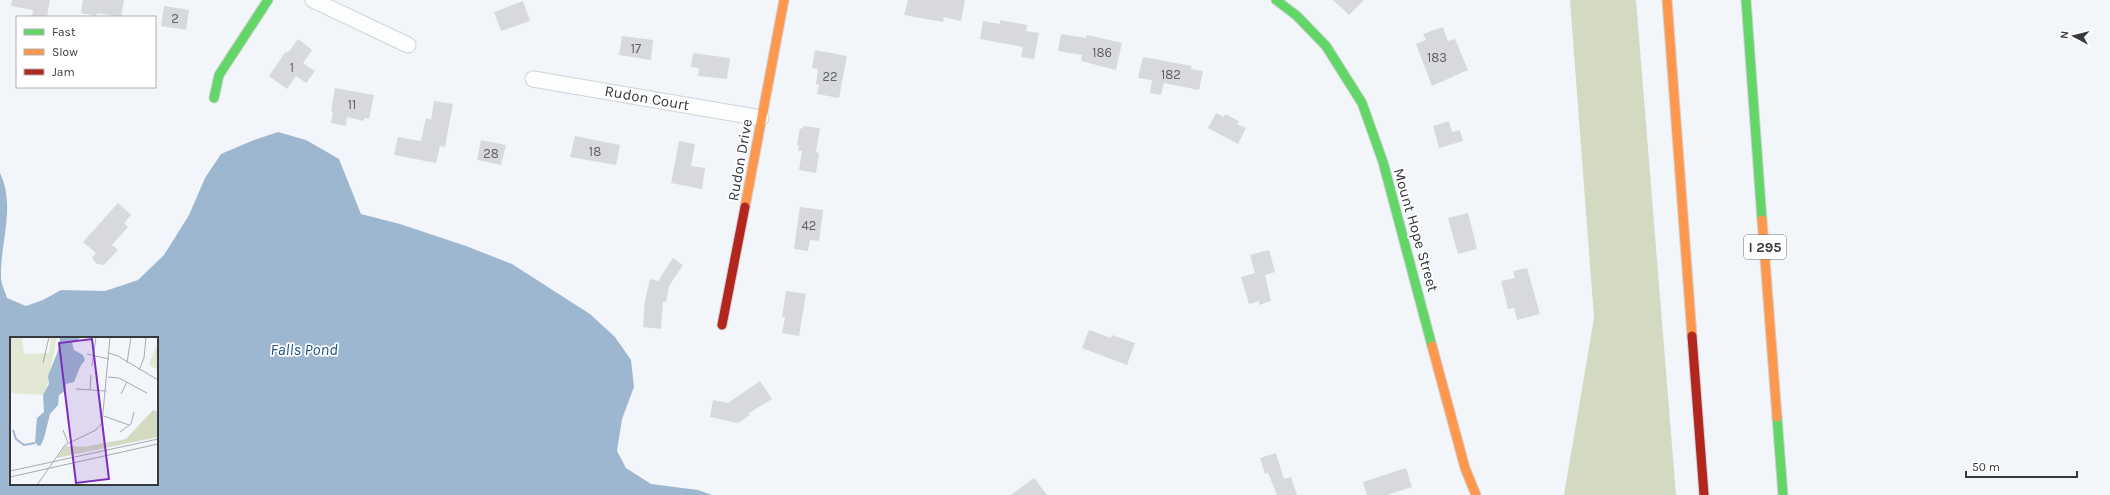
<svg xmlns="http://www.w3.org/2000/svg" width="2110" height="495" font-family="Karla,sans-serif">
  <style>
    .forest { fill: #d4dac2 }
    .water { fill: #9eb7d1; fill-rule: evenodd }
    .building { fill: #d8d9dd }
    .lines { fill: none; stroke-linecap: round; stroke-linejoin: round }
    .street-casing { stroke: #d0d2d6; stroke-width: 17 }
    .fast-casing { stroke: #d0d2d6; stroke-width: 11 }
    .slow-casing { stroke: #d0d2d6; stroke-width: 11 }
    .jam-casing { stroke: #d0d2d6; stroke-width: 11 }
    .street { stroke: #fdfefe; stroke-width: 15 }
    .fast { stroke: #63d668; stroke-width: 9 }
    .slow { stroke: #ff974d; stroke-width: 9 }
    .jam { stroke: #b3261e; stroke-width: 9 }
    .labels { text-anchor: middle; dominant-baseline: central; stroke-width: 3.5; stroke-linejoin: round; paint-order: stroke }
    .number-label { font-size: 13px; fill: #5f6164 }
    .shield { fill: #fff; stroke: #737476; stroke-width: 1 }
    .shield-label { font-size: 14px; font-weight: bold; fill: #37393c }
    .street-label { font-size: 15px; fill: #37393c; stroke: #fff }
    .water-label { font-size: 16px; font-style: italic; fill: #215383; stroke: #fff }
    .inset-river { fill: none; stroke: #9eb7d1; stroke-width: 2 }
    .inset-road { fill: none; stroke: #a7aaae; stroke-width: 1 }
    .view { fill: #7b2cbf; fill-opacity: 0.15; stroke: #7b2cbf; stroke-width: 2 }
    .inset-edge { fill: none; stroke: #37393c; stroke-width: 2 }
  </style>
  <rect width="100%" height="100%" fill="#f2f5fa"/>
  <!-- forest -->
  <path class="forest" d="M1570,0H1636L1676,495H1564L1594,318Z"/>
  <!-- water -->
  <path class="water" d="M278,132L306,140L339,159L361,214L400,224L466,246L512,264L590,314L615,337L631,360L634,387L622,419L617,451L626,468L651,484L698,490L712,495H0V173C16,206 0,243 1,277C1,284 5,291 7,298L26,306L43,300L61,290L105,291L138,280L164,255L189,215L205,178L221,154L254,140ZM11,338H157V484H11Z"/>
  <!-- building -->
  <path class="building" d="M12,0H50L47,17H32L33,10L11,6Z
    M83,0H124L121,17L97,13L96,16L81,13Z
    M908,0H965L961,21L944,17L943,22L904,15Z
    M1333,0H1364L1349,15Z
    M523,1L530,21L501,31L494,12Z
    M164,6L189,10L186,30L161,26Z
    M1000,20L1027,25L1026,31L1039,33L1034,59L1021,57L1023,47L980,39L983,21L1000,24Z
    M1443,27L1448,41L1455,39L1468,70L1432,86L1416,44L1426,40L1423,34Z
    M1061,34L1086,38L1087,35L1122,43L1116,70L1081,61L1082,55L1058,51Z
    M622,36L653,40L651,60L619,55Z
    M298,39L312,50L303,63L315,71L306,83L296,76L287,89L269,76L286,51L288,53Z
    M815,50L847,56L839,98L817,94L819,85L816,84L818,69L812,68Z
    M693,53L730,58L727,79L698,76L699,68L691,67Z
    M1143,57L1192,66L1191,69L1203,71L1199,90L1164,83L1161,95L1150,93L1152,80L1138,78Z
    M335,88L374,95L369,119L364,118V121L347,117L346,126L331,123L333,112L331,111Z
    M434,101L453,104L445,147L440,146L436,163L394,155L398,137L421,141L426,118L431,120Z
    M1216,113L1224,117L1225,114L1239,121L1237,124L1246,128L1238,144L1208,128Z
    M1449,121L1452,132L1460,130L1463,141L1439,148L1433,126Z
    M803,126L820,128L816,152L819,153L816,173L799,170L802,151H798L799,146L797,145L800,128L803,129Z
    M575,136L620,145L616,165L570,157Z
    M481,140L506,145L501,165L477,160Z
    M679,141L695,144L691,166L705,168L702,189L671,183Z
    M118,203L131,215L124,223L128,227L112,245L118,250L104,265L97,264L92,258L96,253L83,242Z
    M800,207L823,210L819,241L810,240L808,251L794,249Z
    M1468,213L1477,249L1458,254L1448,218Z
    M1269,250L1275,272L1265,275L1271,301L1259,305V301L1249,304L1241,277L1255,273L1250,255Z
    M673,258L683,265L669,286L666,302H663L661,329L643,327L645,300L650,279L658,281Z
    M1527,268L1540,314L1517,320L1514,308L1508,309L1501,281L1515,278L1513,271Z
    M786,291L806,294L799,336L782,333L785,317H782Z
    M1089,330L1111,338L1112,335L1135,343L1127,365L1082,348Z
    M760,381L772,399L749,413L750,415L738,423L710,417L713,400L728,403Z
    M1276,453L1284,479L1291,477L1297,495H1277L1268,473L1265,474L1260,458Z
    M1406,468L1412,487L1387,495H1367L1363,482Z
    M1034,478L1047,495H1011Z"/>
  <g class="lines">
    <defs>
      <path id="street" d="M313,0L408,45
        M533,79L761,118"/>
      <path id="fast" d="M1276,0L1297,16L1326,46L1362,103L1383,162L1432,346
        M1746,0L1762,220
        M214,98L219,75L268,0
        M1777,417L1783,495"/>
      <path id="slow" d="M1667,0L1692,336
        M745,207L784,0
        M1762,220L1777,417
        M1432,346L1465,468L1476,495"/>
      <path id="jam" d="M722,325L745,207
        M1692,336L1704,495"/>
    </defs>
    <!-- street casing -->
    <use href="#street" class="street-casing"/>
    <!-- fast casing -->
    <use href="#fast" class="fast-casing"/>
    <!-- slow casing -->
    <use href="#slow" class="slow-casing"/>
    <!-- jam casing -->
    <use href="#jam" class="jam-casing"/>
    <!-- street -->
    <use href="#street" class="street"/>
    <!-- fast -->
    <use href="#fast" class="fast"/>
    <!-- slow -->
    <use href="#slow" class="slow"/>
    <!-- jam -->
    <use href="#jam" class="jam"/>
  </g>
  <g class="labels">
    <!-- number labels -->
    <g class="number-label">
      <text x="175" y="18">2</text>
      <text x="636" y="48">17</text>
      <text x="1102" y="52">186</text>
      <text x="1437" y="57">183</text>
      <text x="292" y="67">1</text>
      <text x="1171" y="74">182</text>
      <text x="830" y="76">22</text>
      <text x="352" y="104">11</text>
      <text x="595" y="151">18</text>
      <text x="491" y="153">28</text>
      <text x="809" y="225">42</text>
    </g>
    <!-- shield labels -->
    <rect class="shield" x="1744" y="235" width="42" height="24" rx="3"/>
    <g class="shield-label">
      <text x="1765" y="247">I 295</text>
    </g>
    <!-- street labels -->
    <g class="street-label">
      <text transform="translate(647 98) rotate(10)">Rudon Court</text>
      <text transform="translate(740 160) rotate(-80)">Rudon Drive</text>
      <text transform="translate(1416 230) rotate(74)">Mount Hope Street</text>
    </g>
    <!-- water labels -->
    <g class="water-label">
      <text x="304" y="349">Falls Pond</text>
    </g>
  </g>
  <!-- overview -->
  <g transform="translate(10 337)">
    <rect width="148" height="148" fill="#f2f5fa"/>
    <path d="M0,0H12L14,17L39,16L41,0H47L35,58L0,56ZM146,9L148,10V33L139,28Z" fill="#e3e8d4"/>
    <path d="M143,73L148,75V100L47,121L55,109L74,110L116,102Z" fill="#d4dac2"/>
    <path d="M50,0H72L62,6L64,13L73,18L75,23L71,28L64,45L56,47L55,54L49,58L48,68L40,77L34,101L31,108L28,109L25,105L27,81L34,75L33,58L39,47L38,39L49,11Z" fill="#9eb7d1"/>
    <path class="inset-river" d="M3,93L6,102L14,108L25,106"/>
    <path class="inset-road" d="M99,16L108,19L148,43M77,17L99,22M33,26L39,0M117,26L121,0M82,29L86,0M129,33L134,21L136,0M98,40L109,41L137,56M66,52L97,54M80,53L81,38M111,57L117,45M94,79L119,88M53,93L58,106M110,95L121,87L124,75M0,134L148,102M0,140L148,107M27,148L55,108L86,93L92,86L100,0"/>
    <path class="view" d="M82,2L99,142L66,146L49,6Z"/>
    <rect width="148" height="148" class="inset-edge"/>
  </g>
  <!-- legend -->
  <rect x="16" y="16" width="140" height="72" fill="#ffffff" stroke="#afb0b1"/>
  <rect x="24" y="29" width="20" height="6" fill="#63d668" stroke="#afb0b1"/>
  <text x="52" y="36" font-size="12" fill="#37393c">Fast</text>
  <rect x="24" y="49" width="20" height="6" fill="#ff974d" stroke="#afb0b1"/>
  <text x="52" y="56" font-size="12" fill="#37393c">Slow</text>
  <rect x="24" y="69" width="20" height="6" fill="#b3261e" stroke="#afb0b1"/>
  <text x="52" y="76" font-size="12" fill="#37393c">Jam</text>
  <!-- north arrow -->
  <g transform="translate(2074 36) rotate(277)" stroke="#ffffff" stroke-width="3" paint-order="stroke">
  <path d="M0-3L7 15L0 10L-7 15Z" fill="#37393c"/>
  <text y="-6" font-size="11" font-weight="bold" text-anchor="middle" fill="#37393c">N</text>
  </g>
  <!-- scale -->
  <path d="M1966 471v6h111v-6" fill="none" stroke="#37393c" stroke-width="2"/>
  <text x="1972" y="471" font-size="12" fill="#37393c" stroke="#ffffff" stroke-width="3" paint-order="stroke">50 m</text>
</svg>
